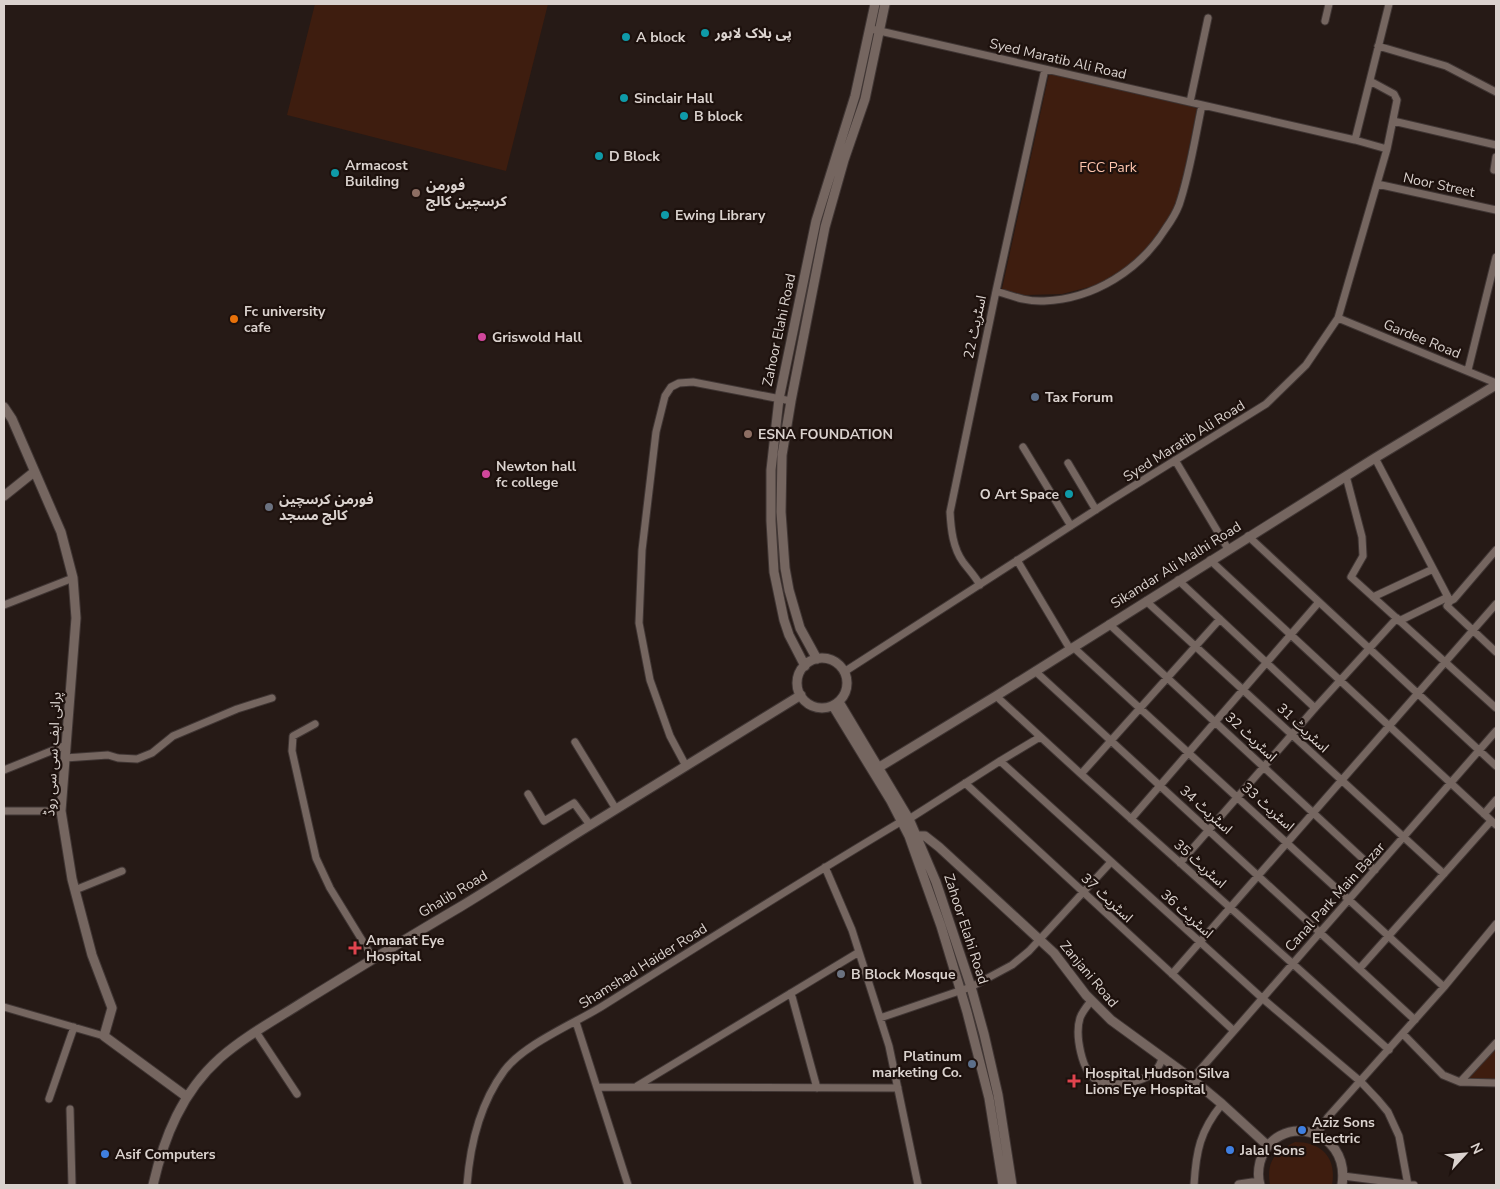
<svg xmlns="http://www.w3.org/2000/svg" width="1500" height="1189" font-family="'Nunito Sans','Noto Sans Arabic',sans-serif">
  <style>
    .green { fill: #3e1d0f }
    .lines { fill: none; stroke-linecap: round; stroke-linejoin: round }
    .street-casing { stroke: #403634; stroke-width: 9 }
    .secondary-casing { stroke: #403634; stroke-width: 11 }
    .street { stroke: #756660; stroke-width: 7 }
    .secondary { stroke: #756660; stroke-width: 9 }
    .culture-dot { fill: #0f9aa8; stroke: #1d110d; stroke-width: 2 }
    .education-dot { fill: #8d6e63; stroke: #1d110d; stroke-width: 2 }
    .food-dot { fill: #e8710a; stroke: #1d110d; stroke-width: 2 }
    .hotel-dot { fill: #d1479c; stroke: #1d110d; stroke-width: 2 }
    .service-dot { fill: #5c6f8a; stroke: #1d110d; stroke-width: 2 }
    .worship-dot { fill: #6b7280; stroke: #1d110d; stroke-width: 2 }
    .health-dot { fill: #e0444e; stroke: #1d110d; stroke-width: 2 }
    .shop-dot { fill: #3f7fe0; stroke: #1d110d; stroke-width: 2 }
    .labels { text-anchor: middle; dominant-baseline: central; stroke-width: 4.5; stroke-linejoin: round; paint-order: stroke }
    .poi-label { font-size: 14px; font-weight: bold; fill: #dad2ce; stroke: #1d110d; text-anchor: start }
    .street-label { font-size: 14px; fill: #dad2ce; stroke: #1d110d }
    .park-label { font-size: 14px; fill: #fdc4ad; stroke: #1d110d }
  </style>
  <rect width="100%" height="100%" fill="#261a16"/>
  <!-- green -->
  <path class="green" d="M315,4H548L506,171L287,115Z
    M1049,74L1197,108L1181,188L1174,211L1154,241L1136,262L1118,274L1093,286L1062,294L1024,295L1002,289Z
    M1496,1047V1080L1467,1078Z
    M1295,1142C1322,1142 1337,1158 1332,1185H1270C1266,1161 1275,1152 1295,1142Z"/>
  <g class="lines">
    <defs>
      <path id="street" d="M1325,21L1329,4
        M1378,46L1446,66L1496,92
        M1370,81L1394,94L1397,100L1387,149
        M1190,102L1208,18
        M1393,121L1496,145
        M1355,140L1389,4
        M1494,170L1496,157
        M1377,184L1496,210
        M996,291C1012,296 1027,302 1044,301C1094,299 1140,270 1166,228C1171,221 1176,213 1179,205C1190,173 1195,138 1202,105
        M1338,318L1496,383
        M1468,370L1496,257
        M1023,447L1071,526
        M1375,458L1450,601L1447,606L1496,652
        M1175,460L1228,549
        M1068,463L1096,510
        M1346,476L1362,537L1363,556L1351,577L1496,708
        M1248,536L1496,766
        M1017,560L1070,649
        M1210,560L1496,825
        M1178,580L1315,708
        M980,585C975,576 969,570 963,562C953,548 951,530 950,512L996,291L1045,69
        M1373,597L1433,569
        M1146,601L1444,874
        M1450,601L1454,599L1496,550
        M4,605L73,578
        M1399,621L1448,597
        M1109,624L1375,870
        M1073,647L1444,987
        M1035,671L1415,1020
        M844,672L1111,500L1266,404L1306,365L1338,318L1387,149L1355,140L871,29
        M996,696L1081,774L1389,1050
        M315,724L293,736L292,751L316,858L330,888L373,958
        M575,742L616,809
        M65,758L108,755L118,758L137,759L152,753L173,736L237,709L272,698
        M1000,761L1262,998L1361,1082L1378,1100L1388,1112L1399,1136L1408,1185
        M686,766L670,736L650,680L639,623L642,550L656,432L665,396L671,387L679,383L693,382L791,401
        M4,770L66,745
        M1081,774L1220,619
        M965,783L1233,1030
        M528,794L544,821L574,803L590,825
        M4,811H61
        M1484,814L1496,800
        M909,819L1000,761L1040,737
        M1131,819L1319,602
        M1180,863L1315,708L1397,618
        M825,867L852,930L889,1046L918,1185
        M75,890L122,871
        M1360,968L1491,821
        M1172,974L1496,604
        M791,993L817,1088
        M1091,1001C1087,1006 1082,1012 1080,1018C1075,1034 1081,1073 1098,1081C1113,1088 1147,1082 1157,1069C1159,1066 1161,1062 1162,1059
        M4,1007L104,1036
        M880,1018L971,987L1012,965L1029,951L1111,862
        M576,1022L628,1185
        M256,1032L297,1094
        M1403,1034L1443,1075L1460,1082L1496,1083
        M1192,1079L1496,731
        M1460,1082L1496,1043
        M637,1086L859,952
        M597,1087L898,1088
        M49,1099L74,1027
        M70,1109L72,1185
        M1317,1134L1328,1117L1444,987L1496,924
        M1343,1176L1414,1185
        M467,1185C470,1145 479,1105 504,1071C523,1045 573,1024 601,1007C701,944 801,881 902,821
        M1194,1185C1196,1151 1200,1131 1222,1104"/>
      <path id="secondary" d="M4,407L12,419L61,532L73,578L76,618L61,811L72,879L92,955L112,1008L104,1036L187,1097
        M4,496L34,472
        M797 683a25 25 0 1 1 50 0a25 25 0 1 1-50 0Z
        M817,659L800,628L789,590L785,568L781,512L782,455L791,401L825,227L844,160L865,99L885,4
        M805,666L789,635L784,620L774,572L771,521V470L779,399L816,221L855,96L875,4
        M839,702L909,819L936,882L971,987L984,1034L998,1095L1012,1185
        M833,706L891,801L909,836L920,867L941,926L967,1012L989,1098L1003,1185
        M873,771L996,696L1375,458L1496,385
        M918,836H925L939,847L1054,953L1086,995L1111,1020L1192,1079L1222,1104L1268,1146
        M153,1185C164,1137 182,1092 220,1058C245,1036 275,1020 303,1002C355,970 407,938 460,907C503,881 545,853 587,827C658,783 730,739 801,695
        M1239,1185L1259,1182
        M1260,1185C1258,1178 1258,1170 1260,1162C1274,1111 1351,1126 1342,1185"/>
    </defs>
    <!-- street casing -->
    <use href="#street" class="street-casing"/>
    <!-- secondary casing -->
    <use href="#secondary" class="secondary-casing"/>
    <!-- street -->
    <use href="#street" class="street"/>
    <!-- secondary -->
    <use href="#secondary" class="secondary"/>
  </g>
  <!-- markers -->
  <g class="culture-dot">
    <circle cx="705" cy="33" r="5"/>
    <circle cx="626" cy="37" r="5"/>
    <circle cx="624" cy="98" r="5"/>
    <circle cx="684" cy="116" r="5"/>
    <circle cx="599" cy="156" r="5"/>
    <circle cx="335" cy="173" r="5"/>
    <circle cx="665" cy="215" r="5"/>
    <circle cx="1069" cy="494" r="5"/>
  </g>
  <g class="education-dot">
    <circle cx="416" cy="193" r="5"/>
    <circle cx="748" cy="434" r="5"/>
  </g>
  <circle class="food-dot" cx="234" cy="319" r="5"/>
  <g class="hotel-dot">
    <circle cx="482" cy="337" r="5"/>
    <circle cx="486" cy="474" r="5"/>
  </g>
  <g class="service-dot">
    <circle cx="1035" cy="397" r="5"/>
    <circle cx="972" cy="1064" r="5"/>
  </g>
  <g class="worship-dot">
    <circle cx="269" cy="507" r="5"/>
    <circle cx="841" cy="974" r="5"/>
  </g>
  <g class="health-dot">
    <path d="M352.5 940.5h5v5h5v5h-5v5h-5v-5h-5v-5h5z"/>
    <path d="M1071.5 1073.5h5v5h5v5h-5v5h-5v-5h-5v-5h5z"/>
  </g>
  <g class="shop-dot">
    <circle cx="1302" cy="1130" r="5"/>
    <circle cx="1230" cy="1150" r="5"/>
    <circle cx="105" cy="1154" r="5"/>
  </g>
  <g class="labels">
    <!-- poi labels -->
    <g class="poi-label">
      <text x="715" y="33">پی بلاک لاہور</text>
      <text x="636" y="37">A block</text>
      <text x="634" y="98">Sinclair Hall</text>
      <text x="694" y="116">B block</text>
      <text x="609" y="156">D Block</text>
      <text x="345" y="165">Armacost<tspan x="345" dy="16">Building</tspan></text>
      <text x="426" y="185">فورمن<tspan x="426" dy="16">کرسچین کالج</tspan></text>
      <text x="675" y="215">Ewing Library</text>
      <text x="244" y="311">Fc university<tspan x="244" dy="16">cafe</tspan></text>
      <text x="492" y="337">Griswold Hall</text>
      <text x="1045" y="397">Tax Forum</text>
      <text x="758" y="434">ESNA FOUNDATION</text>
      <text x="496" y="466">Newton hall<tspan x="496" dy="16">fc college</tspan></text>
      <text x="1059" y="494" text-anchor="end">O Art Space</text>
      <text x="279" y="499">فورمن کرسچین<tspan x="279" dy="16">کالج مسجد</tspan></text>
      <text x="366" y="940">Amanat Eye<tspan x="366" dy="16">Hospital</tspan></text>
      <text x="851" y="974">B Block Mosque</text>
      <text x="962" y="1056" text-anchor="end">Platinum<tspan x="962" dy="16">marketing Co.</tspan></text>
      <text x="1085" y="1073">Hospital Hudson Silva<tspan x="1085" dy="16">Lions Eye Hospital</tspan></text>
      <text x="1312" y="1122">Aziz Sons<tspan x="1312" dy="16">Electric</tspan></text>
      <text x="1240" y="1150">Jalal Sons</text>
      <text x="115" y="1154">Asif Computers</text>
    </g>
    <!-- street labels -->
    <g class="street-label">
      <text transform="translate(1058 59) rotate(13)">Syed Maratib Ali Road</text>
      <text transform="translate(1439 185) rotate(12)">Noor Street</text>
      <text transform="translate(975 327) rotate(-78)">اسٹریٹ 22</text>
      <text transform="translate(779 330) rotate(-78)">Zahoor Elahi Road</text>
      <text transform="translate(1422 339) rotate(22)">Gardee Road</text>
      <text transform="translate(1184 441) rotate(-32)">Syed Maratib Ali Road</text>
      <text transform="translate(1176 565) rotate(-32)">Sikandar Ali Malhi Road</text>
      <text transform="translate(1303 728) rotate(43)">اسٹریٹ 31</text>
      <text transform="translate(1251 737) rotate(43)">اسٹریٹ 32</text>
      <text transform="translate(53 754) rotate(-87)">پرانی ایف سی سی روڈ</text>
      <text transform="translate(1268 807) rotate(42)">اسٹریٹ 33</text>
      <text transform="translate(1206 810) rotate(42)">اسٹریٹ 34</text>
      <text transform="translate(1200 864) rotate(42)">اسٹریٹ 35</text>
      <text transform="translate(453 894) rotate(-31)">Ghalib Road</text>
      <text transform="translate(1335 897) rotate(-48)">Canal Park Main Bazar</text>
      <text transform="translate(1107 898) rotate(43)">اسٹریٹ 37</text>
      <text transform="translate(1187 914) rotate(42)">اسٹریٹ 36</text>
      <text transform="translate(966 929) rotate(72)">Zahoor Elahi Road</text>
      <text transform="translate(643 966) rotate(-32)">Shamshad Haider Road</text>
      <text transform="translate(1089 974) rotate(50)">Zanjani Road</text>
    </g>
    <!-- park labels -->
    <g class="park-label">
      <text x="1108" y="167">FCC Park</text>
    </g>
  </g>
  <!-- border -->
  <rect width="1500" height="1189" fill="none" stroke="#dad2ce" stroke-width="10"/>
  <!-- north arrow -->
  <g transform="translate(1465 1154) rotate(64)" stroke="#1d110d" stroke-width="4" paint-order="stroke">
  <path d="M0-4L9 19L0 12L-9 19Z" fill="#dad2ce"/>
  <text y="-8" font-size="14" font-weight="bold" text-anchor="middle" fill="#dad2ce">N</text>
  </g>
</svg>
